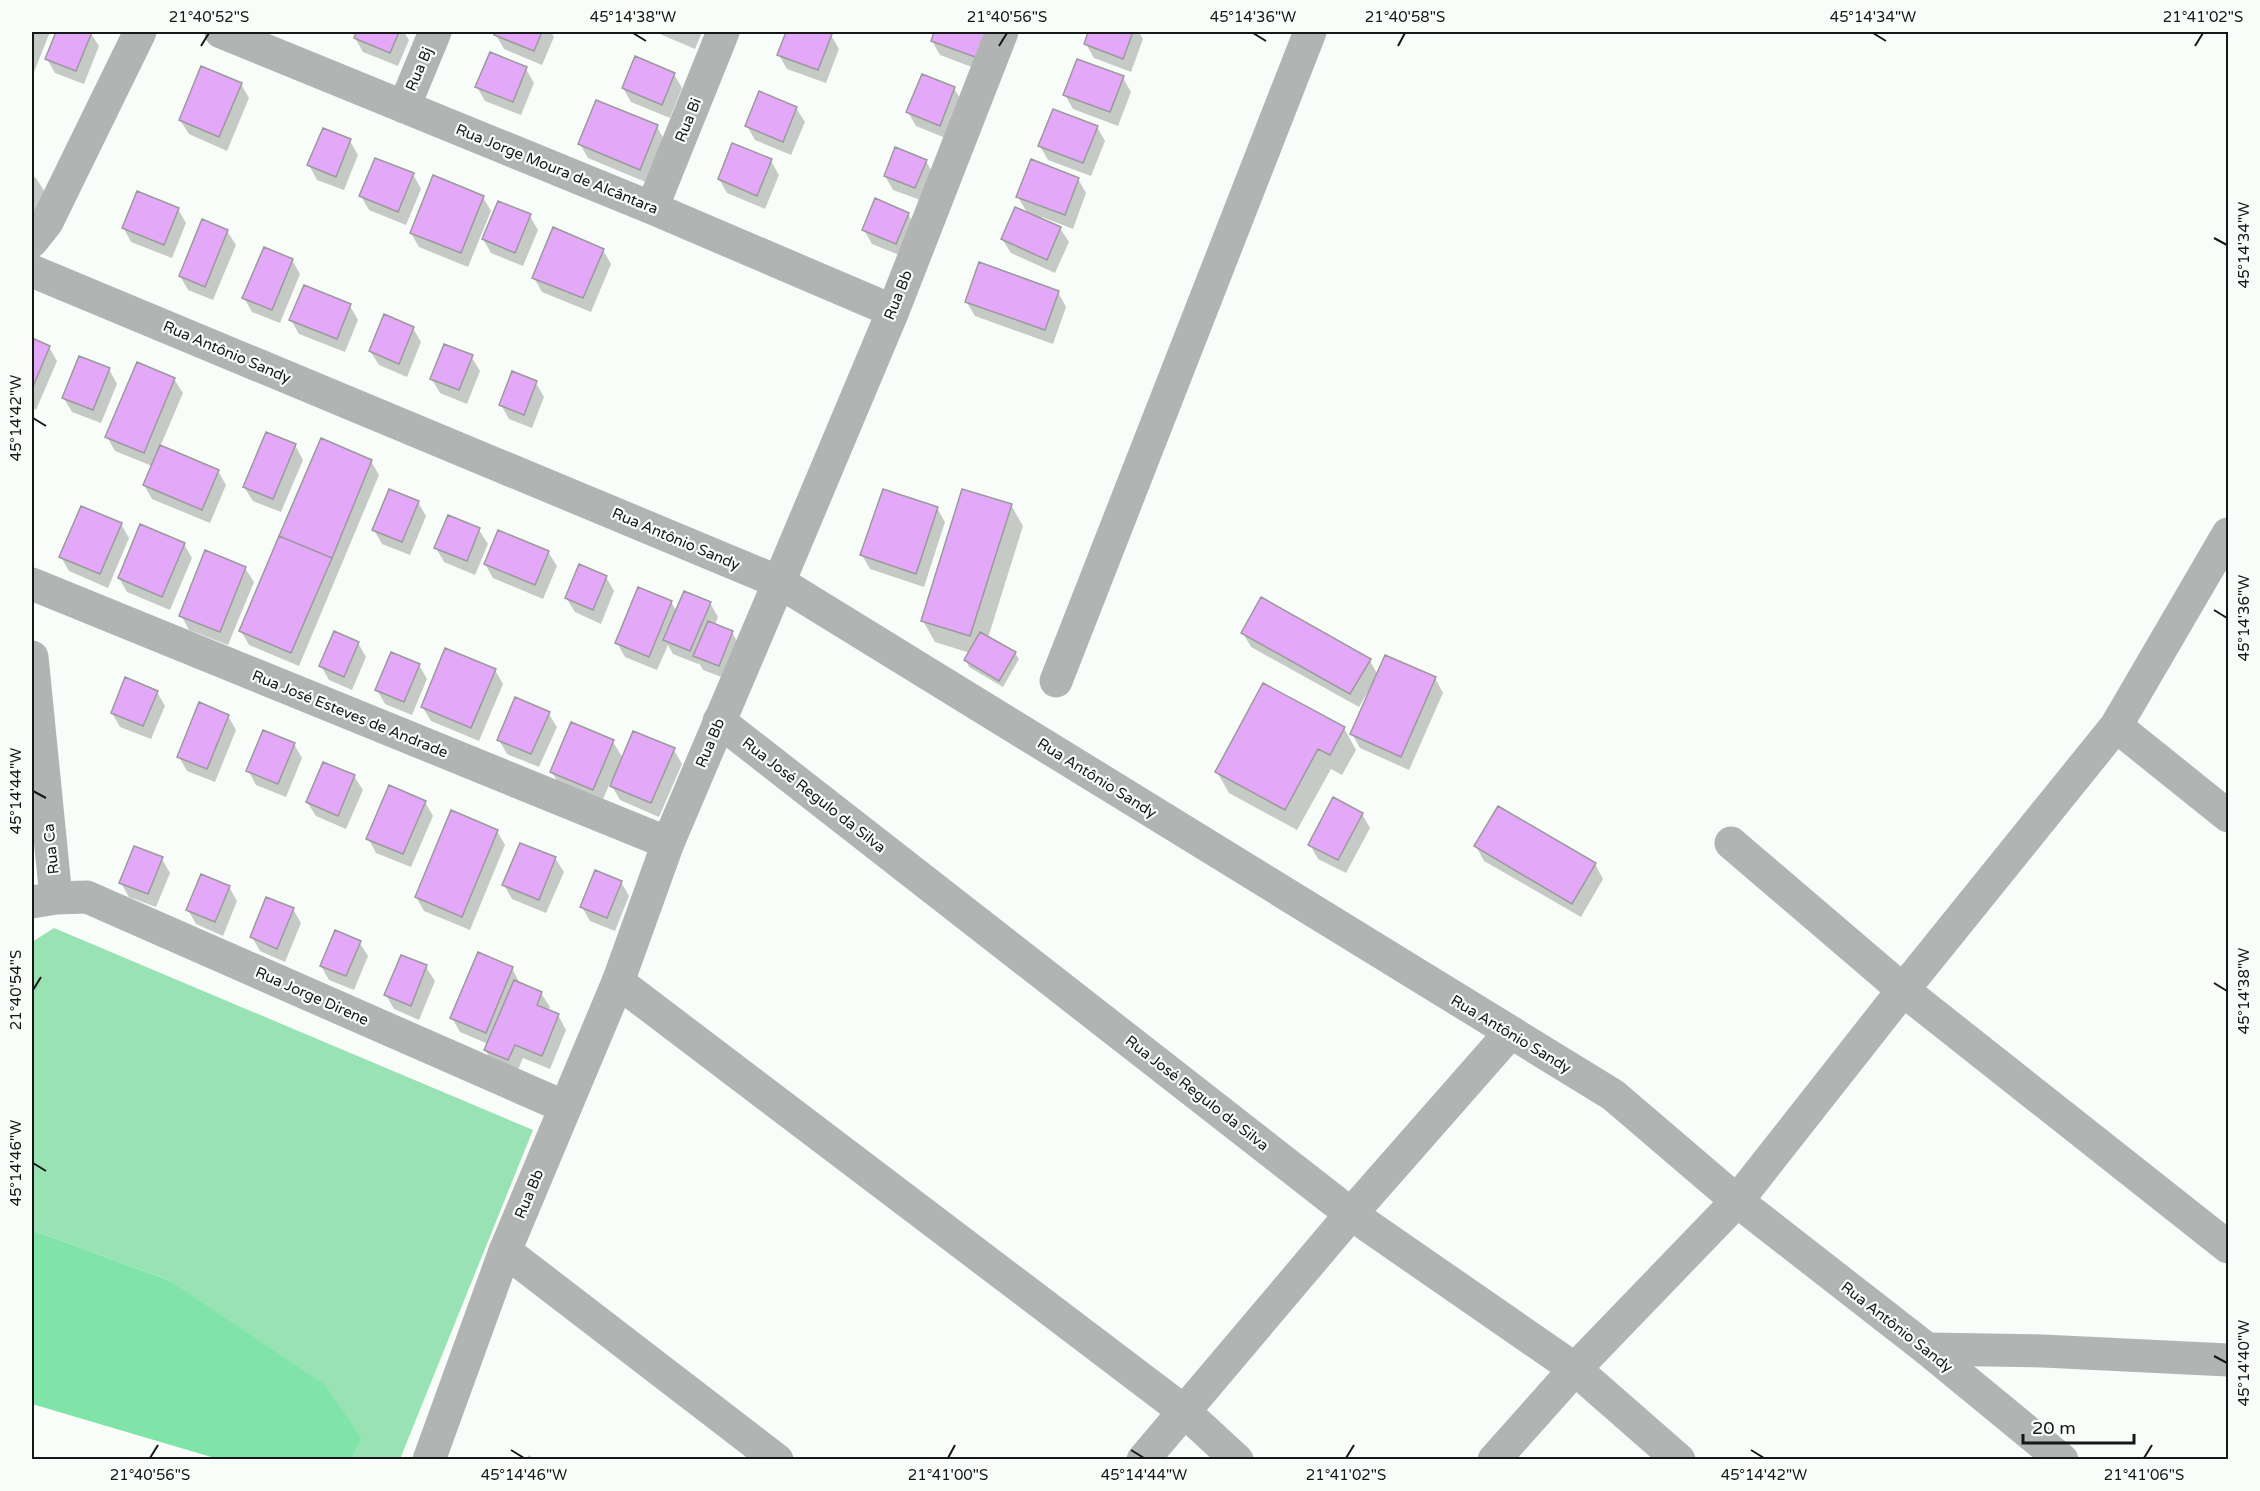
<svg xmlns="http://www.w3.org/2000/svg" width="2260" height="1491" font-family="'Varela Round',sans-serif">
  <style>
    .green { fill: #98e2b4 }
    .forest { fill: #80e4a9 }
    .shadow { fill: #0003 }
    .building { fill: #e4a8f8; stroke: #9c999d; stroke-width: 1.5 }
    .lines { fill: none; stroke-linecap: round; stroke-linejoin: round }
    .minor { stroke: #b2b4b3; stroke-width: 33 }
    .tertiary { stroke: #b2b4b3; stroke-width: 33 }
    .ticks { fill: none; stroke: #161817; stroke-width: 2 }
    .labels { text-anchor: middle; dominant-baseline: central; stroke-width: 4.5; stroke-linejoin: round; paint-order: stroke }
    .street-label { font-size: 15px; fill: #161817; stroke: #f8fdf9 }
    .neatline { fill: none; stroke: #161817; stroke-width: 2 }
    .ticks-label { font-size: 15px; text-anchor: middle; fill: #161817 }
  </style>
  <rect width="100%" height="100%" fill="#f8fdf9"/>
  <!-- green -->
  <path class="green" d="M54,928L533,1130L400,1459H351L362,1439L168,1280L32,1230V942Z"/>
  <!-- forest -->
  <path class="forest" d="M32,1230L168,1280L325,1385L362,1439L351,1459H218L32,1404Z"/>
  <!-- shadow -->
  <path class="shadow" d="M32,32H50L32,77Z
    M58,32H90L99,46L84,84L55,73L47,59Z
    M358,32H404L409,40L398,66L363,52L355,38Z
    M497,32H551L554,37L542,65L504,49L496,35Z
    M660,32H702L695,49L662,35Z
    M788,32H821L831,35L839,49L826,83L787,69L779,55Z
    M936,32H1001L985,72L940,55L932,41Z
    M1090,32H1139L1143,39L1131,72L1094,58L1086,44Z
    M526,69L534,83L521,115L485,101L477,87Z
    M674,74L682,88L670,118L631,102L623,88Z
    M1123,78L1131,92L1118,126L1073,109L1065,95Z
    M241,84L249,98L227,151L189,134L180,120Z
    M954,88L962,102L948,139L916,126L908,112Z
    M796,108L805,122L791,155L755,140L747,126Z
    M657,127L665,141L648,183L588,158L580,144Z
    M1097,127L1105,141L1091,176L1048,160L1040,146Z
    M350,141L358,155L344,190L317,180L309,165Z
    M771,161L779,175L765,209L727,193L719,179Z
    M926,161L934,175L923,201L893,190L885,176Z
    M413,174L421,189L406,225L369,210L361,196Z
    M32,176L36,178L45,192L32,223Z
    M1078,179L1086,193L1073,229L1042,217L1041,219L1060,228L1069,242L1055,273L1011,253L1002,239L1028,214L1018,197Z
    M483,197L491,211L468,267L419,247L411,233Z
    M178,209L186,223L172,258L131,242L123,227Z
    M908,214L916,228L904,257L872,244L864,230Z
    M530,216L538,230L523,266L491,253L483,239Z
    M227,231L236,245L213,300L188,290L180,276Z
    M603,250L611,264L591,312L542,292L534,278Z
    M292,260L300,274L280,323L252,312L244,298Z
    M1058,292L1066,307L1053,344L975,316L966,301Z
    M350,306L358,320L345,352L299,334L291,320Z
    M413,328L421,342L407,377L379,365L370,351Z
    M32,340L49,347L57,361L36,410L32,408Z
    M471,356L480,371L467,404L440,393L431,378Z
    M109,369L117,384L101,423L72,412L63,397Z
    M174,379L183,393L160,447L218,471L226,485L210,523L152,499L144,485L152,466L115,451L107,437Z
    M536,383L544,397L532,428L509,419L501,405Z
    M295,445L303,460L281,512L253,501L244,487Z
    M371,461L379,475L299,666L249,645L241,631Z
    M418,502L426,516L410,555L382,544L374,530Z
    M1011,505L1023,526L988,638L1015,653L1019,659L1003,687L969,667L966,660L970,653L935,642L923,621Z
    M937,508L945,522L924,587L870,569L862,555Z
    M449,517L479,530L488,544L475,575L444,562L436,548Z
    M121,524L129,538L108,588L69,571L61,557Z
    M184,544L192,558L170,610L127,592L119,578Z
    M548,552L557,566L543,599L493,578L485,564Z
    M245,568L254,582L228,645L189,630L181,615Z
    M606,577L614,591L601,624L575,612L566,598Z
    M671,602L677,612L710,603L718,617L715,625L732,632L740,647L727,679L703,670L699,663L698,664L673,654L668,645L657,670L625,657L617,643Z
    M1243,633L1370,661L1378,675L1435,678L1443,693L1409,770L1360,748L1352,734L1371,691L1369,690L1359,707L1251,647Z
    M358,643L366,657L352,690L329,680L321,666Z
    M419,665L427,679L412,715L385,704L377,690Z
    M495,670L503,684L479,741L431,721L422,706Z
    M157,692L165,706L151,739L120,727L112,713Z
    M548,713L557,727L539,767L507,754L499,740Z
    M228,716L236,730L215,782L187,771L179,757Z
    M1344,728L1356,750L1342,775L1331,769L1297,830L1229,793L1217,772Z
    M613,742L623,758L674,750L682,764L659,817L620,800L610,783L601,804L560,786L552,772Z
    M294,744L302,758L286,797L256,785L248,770Z
    M354,776L363,790L346,829L316,816L307,802Z
    M425,802L433,816L411,867L376,853L368,838Z
    M1362,814L1370,828L1346,873L1318,859L1310,845Z
    M497,831L505,845L470,930L424,911L416,897Z
    M1476,846L1595,864L1603,879L1581,917L1484,861Z
    M555,858L564,872L546,913L512,899L504,885Z
    M162,859L170,873L156,907L129,897L121,883Z
    M621,882L629,896L615,931L590,921L582,907Z
    M229,887L237,901L223,936L196,924L188,910Z
    M293,909L301,923L285,962L260,951L252,937Z
    M359,942L368,956L354,990L329,980L321,966Z
    M402,957L426,967L435,981L419,1020L394,1009L386,995Z
    M512,968L520,984L541,993L550,1007L548,1011L558,1015L566,1030L550,1069L523,1058L516,1074L494,1064L485,1050L488,1044L460,1032L452,1018Z
    M529,1455L535,1460H526Z"/>
  <!-- building -->
  <path class="building" d="M56,32H92L76,71L45,59Z
    M356,32H399L390,53L354,38Z
    M496,32H542L534,51L494,35Z
    M786,32H826L832,34L818,70L777,55Z
    M934,32H988L978,58L931,41Z
    M1088,32H1133L1123,59L1084,44Z
    M490,52L527,67L513,102L475,87Z
    M635,56L675,73L662,105L622,88Z
    M1077,59L1124,76L1110,112L1063,95Z
    M201,66L242,83L219,137L179,120Z
    M922,74L955,87L940,126L906,112Z
    M759,91L797,107L783,142L745,126Z
    M596,100L658,125L640,170L578,144Z
    M1053,109L1098,126L1083,163L1038,146Z
    M323,128L351,139L336,177L307,165Z
    M732,143L772,159L757,196L718,179Z
    M895,147L927,160L915,188L884,176Z
    M375,158L414,173L398,212L359,196Z
    M1031,159L1079,178L1065,215L1016,197Z
    M433,175L484,196L461,253L410,233Z
    M137,191L179,208L164,245L122,228Z
    M875,198L909,213L896,244L862,230Z
    M498,201L531,214L515,253L482,239Z
    M1015,207L1061,227L1047,260L1001,239Z
    M202,219L228,230L205,287L179,276Z
    M553,227L604,249L583,298L532,278Z
    M264,247L293,259L272,310L242,298Z
    M979,262L1059,291L1045,330L965,302Z
    M304,285L351,304L337,339L289,320Z
    M384,314L414,327L399,364L369,351Z
    M32,338L50,346L32,389Z
    M444,344L473,355L459,390L430,379Z
    M79,356L110,368L93,410L62,398Z
    M137,362L175,378L144,453L105,437Z
    M512,371L537,381L524,415L499,405Z
    M266,432L296,444L273,499L243,487Z
    M321,438L372,460L332,558L279,536Z
    M160,445L219,470L202,510L143,485Z
    M389,489L419,501L402,542L372,530Z
    M883,489L938,507L916,574L860,555Z
    M962,489L1012,504L970,636L921,621Z
    M81,506L122,523L100,574L59,557Z
    M448,515L480,528L467,561L434,548Z
    M140,524L185,543L162,597L118,578Z
    M498,530L549,551L535,585L484,564Z
    M279,536L332,558L291,653L239,631Z
    M205,550L246,567L220,632L179,616Z
    M579,564L607,576L593,610L565,598Z
    M638,587L672,601L649,657L615,643Z
    M684,591L711,602L690,651L663,640Z
    M1261,597L1371,659L1350,694L1241,633Z
    M708,621L733,631L719,666L693,656Z
    M334,631L359,642L344,677L319,666Z
    M980,632L1016,652L999,681L964,660Z
    M445,648L496,669L471,728L421,707Z
    M391,652L420,664L404,702L375,690Z
    M1385,655L1436,677L1401,757L1350,734Z
    M125,677L158,691L143,726L111,713Z
    M1263,683L1345,727L1330,755L1318,749L1285,810L1215,772Z
    M515,697L550,712L531,754L497,740Z
    M199,702L229,715L207,769L177,757Z
    M571,722L614,740L593,790L550,772Z
    M263,730L295,743L278,784L246,771Z
    M633,731L675,748L651,803L610,786Z
    M323,762L355,775L338,816L306,802Z
    M389,785L426,801L403,854L366,839Z
    M1333,797L1363,813L1338,860L1308,845Z
    M1498,806L1596,863L1572,904L1474,846Z
    M451,810L498,830L462,917L415,897Z
    M520,843L556,857L539,900L502,885Z
    M134,846L163,857L148,894L119,883Z
    M595,870L622,881L607,918L580,907Z
    M201,874L230,886L215,922L186,910Z
    M266,897L294,908L277,949L250,937Z
    M335,930L361,941L346,976L320,966Z
    M478,952L513,967L486,1033L450,1018Z
    M401,955L427,965L411,1006L384,995Z
    M514,980L542,992L537,1005L559,1014L542,1056L515,1045L508,1060L484,1050Z"/>
  <g class="lines">
    <!-- minor -->
    <path class="minor" d="M221,32L652,208L893,311
      M404,107L435,32
      M652,208L723,32
      M32,241L47,222L140,32
      M779,582L893,311L1002,32
      M32,584L668,843
      M32,657L56,898
      M1056,681L1310,32
      M719,721L1351,1214L1575,1369L1679,1460
      M2116,726L2228,816
      M1731,843L1903,990L2228,1247
      M32,902L56,898L87,897L565,1107
      M618,982L1185,1412L1237,1460
      M505,1251L777,1460
      M1927,1349L2043,1351L2228,1360
      M1143,1460L1351,1214L1510,1033
      M1494,1460L1575,1369L1737,1201L1903,990L2116,726L2228,534"/>
    <!-- tertiary -->
    <path class="tertiary" d="M32,271L779,582L1613,1095L1737,1201L1927,1349L2062,1460
      M429,1460L505,1251L618,982L668,843L779,582"/>
  </g>
  <!-- ticks -->
  <path class="ticks" d="M633,33L646,41M1253,33L1266,41M1873,33L1886,41M201,46L209,33M999,46L1007,33M1398,46L1405,33M2195,46L2203,33M2214,238L2227,245M33,418L46,426M2214,610L2227,618M33,791L46,798M2214,983L2227,991M33,990L41,977M33,1163L46,1171M2214,1356L2227,1363M511,1450L524,1458M1131,1450L1144,1458M1751,1450L1764,1458M150,1458L158,1445M948,1458L955,1445M1346,1458L1354,1445M2144,1458L2152,1445"/>
  <g class="labels">
    <!-- street labels -->
    <g class="street-label">
      <text transform="translate(419 69) rotate(-67)">Rua Bj</text>
      <text transform="translate(688 120) rotate(-68)">Rua Bi</text>
      <text transform="translate(557 169) rotate(22)">Rua Jorge Moura de Alcântara</text>
      <text transform="translate(898 295) rotate(-68)">Rua Bb</text>
      <text transform="translate(227 352) rotate(23)">Rua Antônio Sandy</text>
      <text transform="translate(676 539) rotate(23)">Rua Antônio Sandy</text>
      <text transform="translate(350 714) rotate(22)">Rua José Esteves de Andrade</text>
      <text transform="translate(710 743) rotate(-67)">Rua Bb</text>
      <text transform="translate(1097 778) rotate(32)">Rua Antônio Sandy</text>
      <text transform="translate(814 795) rotate(38)">Rua José Regulo da Silva</text>
      <text transform="translate(51 849) rotate(-96)">Rua Ca</text>
      <text transform="translate(312 996) rotate(24)">Rua Jorge Direne</text>
      <text transform="translate(1511 1034) rotate(31)">Rua Antônio Sandy</text>
      <text transform="translate(1197 1093) rotate(38)">Rua José Regulo da Silva</text>
      <text transform="translate(529 1194) rotate(-67)">Rua Bb</text>
      <text transform="translate(1897 1327) rotate(38)">Rua Antônio Sandy</text>
    </g>
  </g>
  <!-- border -->
  <rect width="2260" height="1491" fill="none" stroke="#f8fdf9" stroke-width="66"/>
  <!-- scale -->
  <path d="M2023 1434v9h111v-9" fill="none" stroke="#161817" stroke-width="3"/>
  <text x="2032" y="1434" font-size="18" fill="#161817" stroke="#f8fdf9" stroke-width="4.5" paint-order="stroke">20 m</text>
  <rect x="33" y="33" width="2194" height="1425" class="neatline"/>
  <g class="ticks-label">
    <text x="209" y="22">21°40'52"S</text>
    <text x="633" y="22">45°14'38"W</text>
    <text x="1007" y="22">21°40'56"S</text>
    <text x="1253" y="22">45°14'36"W</text>
    <text x="1405" y="22">21°40'58"S</text>
    <text x="1873" y="22">45°14'34"W</text>
    <text x="2203" y="22">21°41'02"S</text>
    <text transform="translate(2244 245) rotate(-90)" y="5">45°14'34"W</text>
    <text transform="translate(16 418) rotate(-90)" y="5">45°14'42"W</text>
    <text transform="translate(2244 618) rotate(-90)" y="5">45°14'36"W</text>
    <text transform="translate(16 791) rotate(-90)" y="5">45°14'44"W</text>
    <text transform="translate(16 990) rotate(-90)" y="5">21°40'54"S</text>
    <text transform="translate(2244 991) rotate(-90)" y="5">45°14'38"W</text>
    <text transform="translate(16 1163) rotate(-90)" y="5">45°14'46"W</text>
    <text transform="translate(2244 1363) rotate(-90)" y="5">45°14'40"W</text>
    <text x="150" y="1480">21°40'56"S</text>
    <text x="524" y="1480">45°14'46"W</text>
    <text x="948" y="1480">21°41'00"S</text>
    <text x="1144" y="1480">45°14'44"W</text>
    <text x="1346" y="1480">21°41'02"S</text>
    <text x="1764" y="1480">45°14'42"W</text>
    <text x="2144" y="1480">21°41'06"S</text>
  </g>
</svg>
